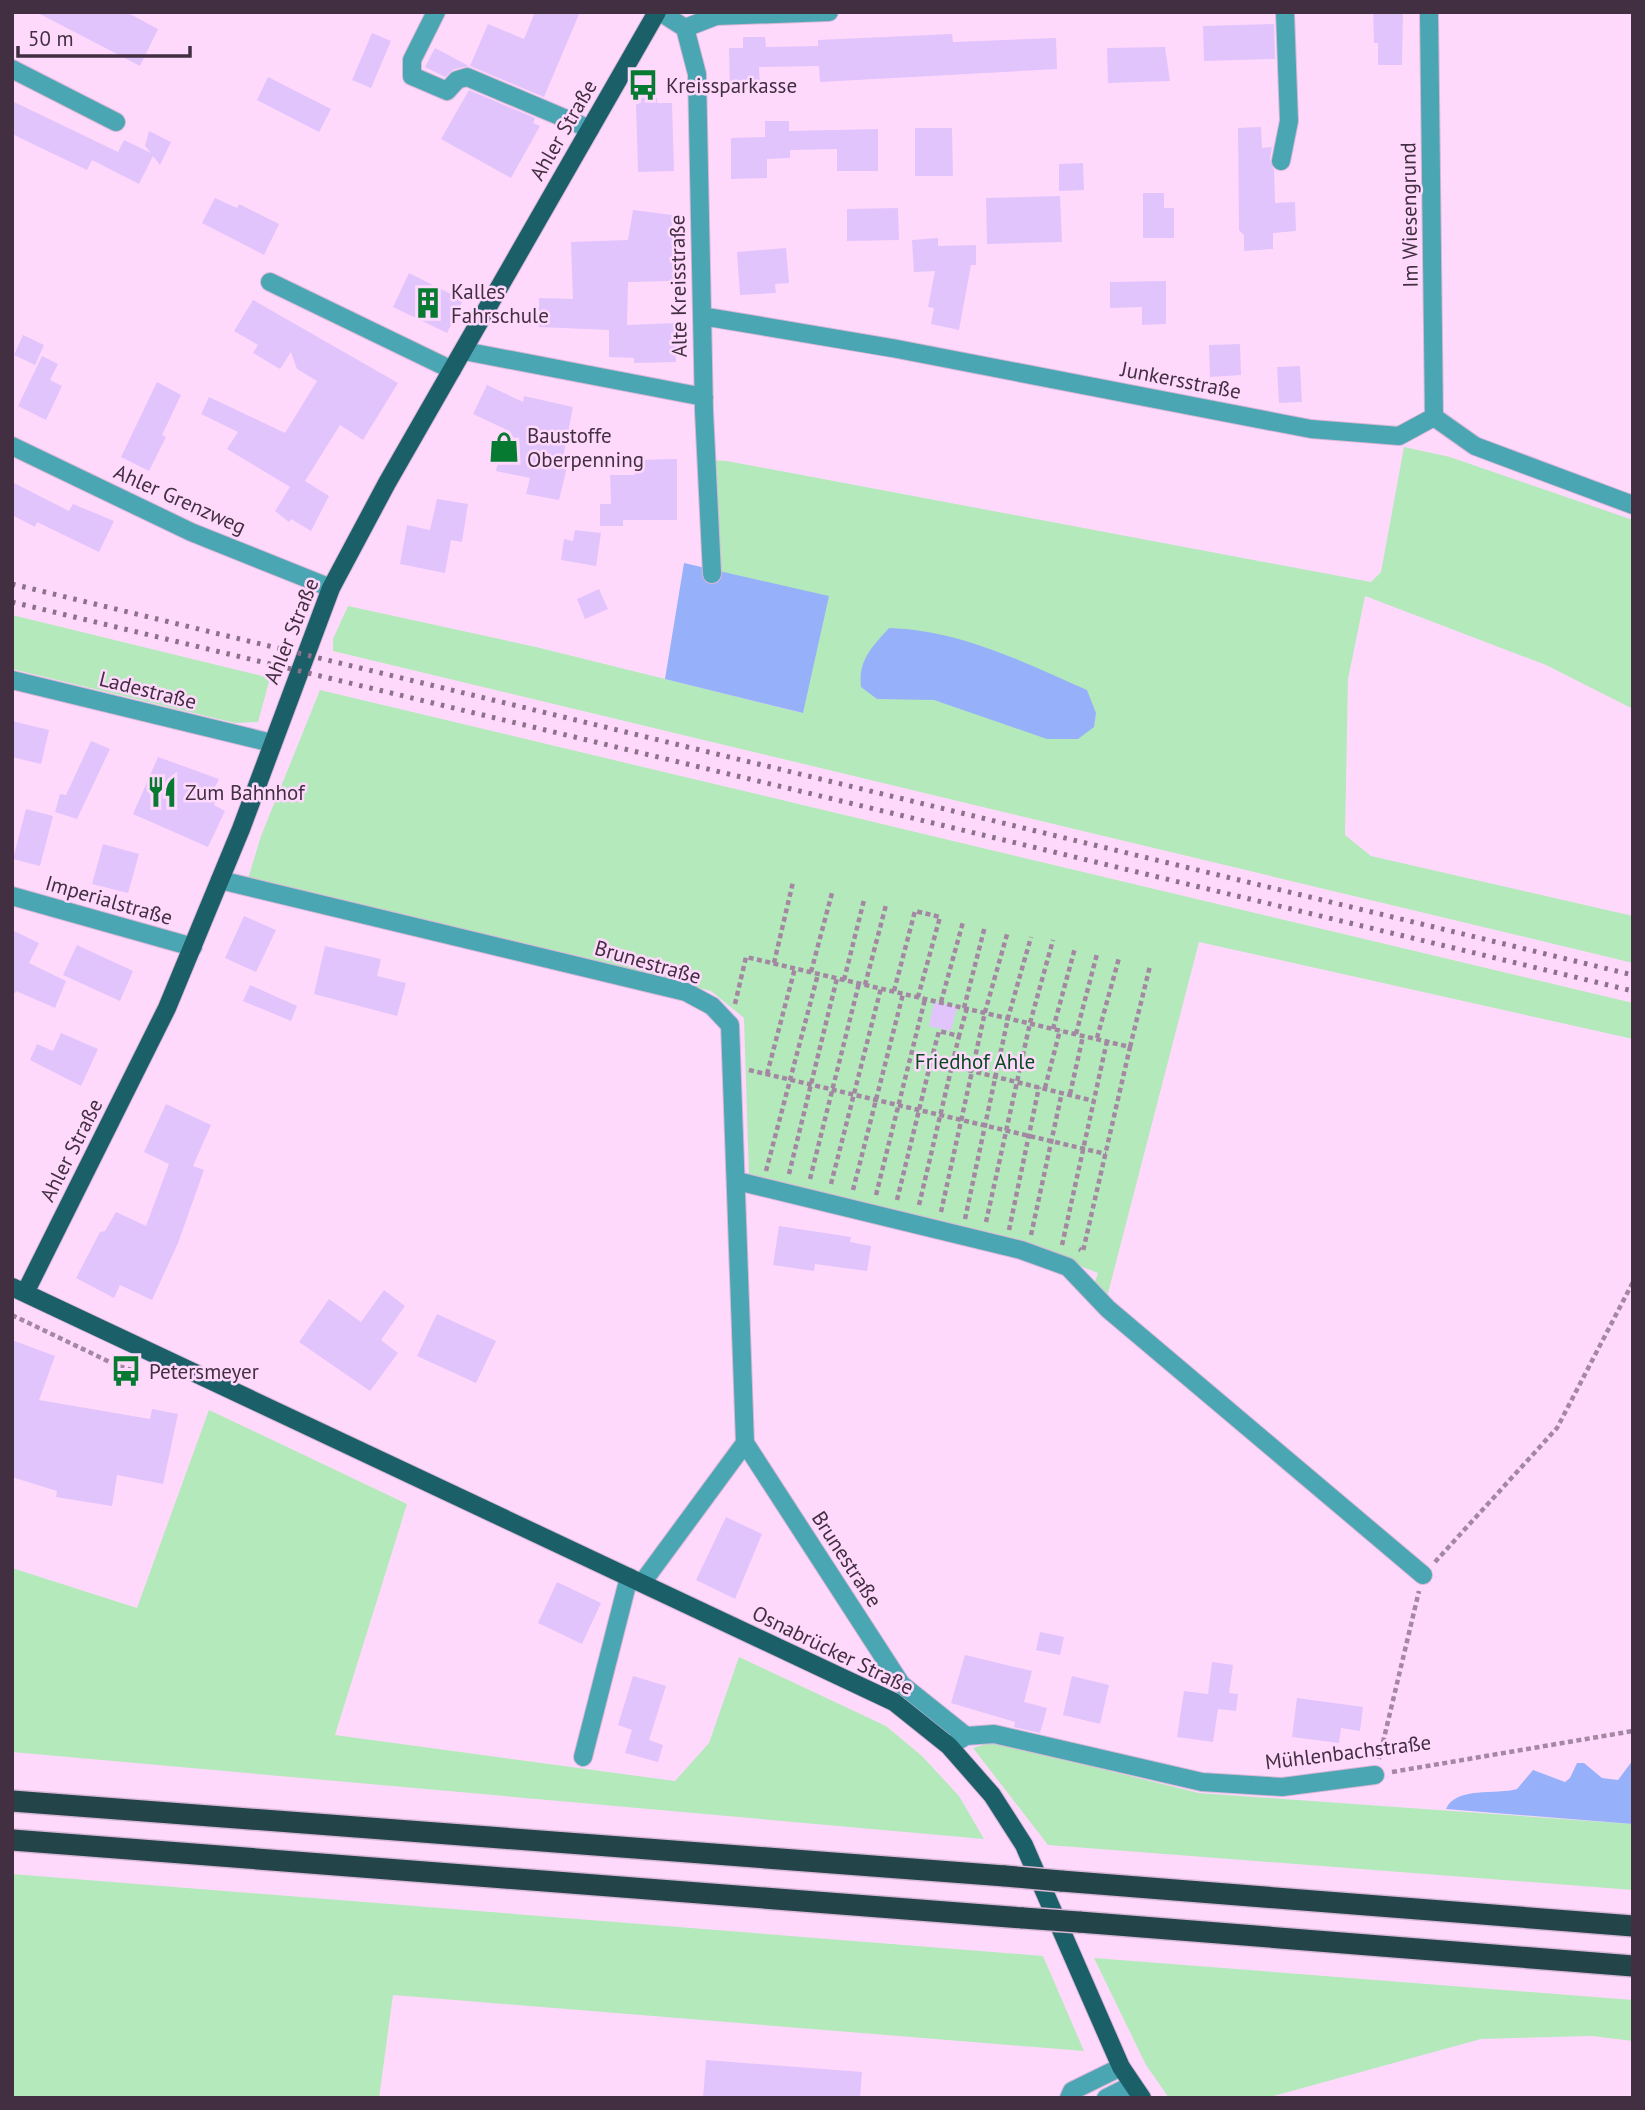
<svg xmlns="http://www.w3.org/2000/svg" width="1645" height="2110" font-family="'PT Sans',sans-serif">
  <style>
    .green { fill: #b4e9bb }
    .water { fill: #96b1fa }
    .building { fill: #e1c4fc }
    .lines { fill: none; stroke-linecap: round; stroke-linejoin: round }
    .minor-casing { stroke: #d9b7d7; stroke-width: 20 }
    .major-casing { stroke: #d9b7d7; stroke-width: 20 }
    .highway-casing { stroke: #d9b7d7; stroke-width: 24 }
    .path { stroke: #a487a2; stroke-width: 4.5; stroke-dasharray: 5 3.5; stroke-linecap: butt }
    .minor { stroke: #4aa6b3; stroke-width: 18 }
    .major { stroke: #1b5f68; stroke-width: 18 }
    .highway { stroke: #234449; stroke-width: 21 }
    .rail { stroke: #8b7189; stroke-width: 5; stroke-dasharray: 3.5 7; stroke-linecap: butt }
    .highway-bridge-casing { stroke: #d9b7d7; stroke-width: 24; stroke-linecap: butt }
    .highway-bridge { stroke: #234449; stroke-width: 21 }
    .labels { text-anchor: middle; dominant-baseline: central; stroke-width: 5; stroke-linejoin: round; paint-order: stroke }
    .poi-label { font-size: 21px; fill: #422f41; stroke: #ffd9fc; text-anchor: start }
    .street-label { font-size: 21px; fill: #422f41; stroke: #ffd9fc }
    .park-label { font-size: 21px; fill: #054b1c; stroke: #ffd9fc }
  </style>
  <rect width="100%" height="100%" fill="#ffd9fc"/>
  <!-- green -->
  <path class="green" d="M1404,447L1450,457L1633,520V709L1546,665L1365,596L1348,679L1345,835L1371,856L1633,916V963L333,651V639L348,606L536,647L802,713L716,569L709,460L727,461L1371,582L1381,572Z
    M12,615L270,678L258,722L235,723L12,669Z
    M320,690L1633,1003V1039L1199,942L1107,1297L1093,1288L1098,1273L1026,1245L749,1178L744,1018L711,991L248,879L261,836Z
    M209,1410L407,1504L335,1735L675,1781L709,1743L739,1657L886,1726L922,1756L959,1796L984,1839L12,1752V1568L137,1608Z
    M993,1742L1199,1793L1633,1824V1890L1048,1845L973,1748Z
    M12,1874L1043,1956L1084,2051L393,1995L379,2098H12Z
    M1094,1958L1633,2000V2041L1592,2036L1481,2039L1266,2098H1169L1146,2065Z"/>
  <!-- water -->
  <path class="water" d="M684,563L829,596L803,713L665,679Z
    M889,628C960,630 1023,662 1087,690L1096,713L1094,727L1078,739H1047L934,700L877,699L861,687C858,660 872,647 889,628Z
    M1633,1760V1824L1446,1809C1456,1786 1496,1795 1517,1789L1533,1770L1565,1782L1570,1778L1577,1763H1584L1602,1778L1618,1780Z"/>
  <!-- building -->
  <path class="building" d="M36,12H126L158,29L140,66Z
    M535,12H580L544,97L470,66L488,24L524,39Z
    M1373,12H1403L1402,65H1378V43H1374Z
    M1274,24L1275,59L1204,61L1203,26Z
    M372,33L391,41L371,88L352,80Z
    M952,34L953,42L1056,38L1057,69L820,82L819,66L759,67L760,89L730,90L729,48H743V37H765L766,47L818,46V40Z
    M1165,47L1170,81L1108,83L1107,48Z
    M435,48L469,66L454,69L445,77L425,67Z
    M268,77L331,109L319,132L257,100Z
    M469,90L535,118L533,123L540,126L511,178L441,139Z
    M657,92V103H672L674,171L638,172L636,104H639V93Z
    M12,101L118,152L124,140L151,153L145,146L149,131L171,142L160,165L153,156L139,184L92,160L87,170L12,134Z
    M765,121H789V131L878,129V171H837V149L790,150V158L767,159V178L731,179V138L765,137Z
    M1261,127L1262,148L1272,147L1270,159L1274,170L1275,203L1295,202L1296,231L1273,233V249L1244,251V235L1239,230L1238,128Z
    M915,128H952L953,176H915Z
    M1083,163L1084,190L1059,191V164Z
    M1143,193H1164V208H1174V238H1143Z
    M1060,196L1062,242L987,244L986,198Z
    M215,198L237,208L239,204L279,224L264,255L202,223Z
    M898,208L899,240L847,241V209Z
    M633,210L672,215L673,281L628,282L627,325L675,323L676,362L634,363V358L609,357V330L539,327V298L573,299L571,242L628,240Z
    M938,238V246L976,245V265H971L959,330L931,324L934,308L928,307L935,271L914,272L912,240Z
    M786,248L789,283L775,284L776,293L740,295L737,252Z
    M409,273L463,300L447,333L393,307Z
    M1166,281V324L1142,325V307L1110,308V282Z
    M253,300L398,383L363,440L340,425L305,481L329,496L311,531L291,519L289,522L275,511L290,487L227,449L238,432L201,414L209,397L285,433L317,381L297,369L291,352L280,369L253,353L258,345L234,331Z
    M23,335L44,345L35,365L14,355Z
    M1240,344L1241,375L1210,377L1209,345Z
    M42,356L58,364L50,380L62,386L46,420L18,406Z
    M1300,366L1302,402L1279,403L1277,367Z
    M157,382L181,395L162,435L166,437L149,471L121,457Z
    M487,385L523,402L524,396L573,407L563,458L569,459L559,500L526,494L530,478L496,471L505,429L473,414Z
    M677,459V520H623V526H600V504H611L610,475H635V460Z
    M12,482L69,511L73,504L114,521L99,552L37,522L35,527L12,515Z
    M437,499L468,504L462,542L451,540L445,573L400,564L407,525L430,530Z
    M575,530L601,533L596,566L561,560L564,539L573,541Z
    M599,589L608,609L585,619L577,599Z
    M12,721L49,730L41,764L12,757Z
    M91,741L110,749L77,819L55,812L60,794L66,795Z
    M158,757L219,779L215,787L221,789L214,805L225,811L208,847L133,814Z
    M26,809L53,816L40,866L13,859Z
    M103,844L139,854L128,893L92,884Z
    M244,916L276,930L256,972L225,958Z
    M12,930L39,943L29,963L66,981L55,1008L16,991L12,998Z
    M77,945L133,971L120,1001L63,975Z
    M325,946L381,959L377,976L406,983L397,1016L314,994Z
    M250,985L297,1006L291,1021L243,1001Z
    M934,1002L957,1007L951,1031L929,1026Z
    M61,1033L98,1049L81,1086L30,1060L37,1044L53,1051Z
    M166,1104L211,1125L193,1166L204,1170L178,1243L152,1300L120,1285L114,1298L76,1278L100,1232L105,1231L116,1212L146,1226L169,1164L144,1152Z
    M779,1226L851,1237L850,1242L871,1246L867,1271L815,1264L814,1271L773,1265Z
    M384,1290L405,1306L381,1340L398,1353L370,1391L299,1342L329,1299L361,1322Z
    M437,1314L496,1341L476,1383L417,1356Z
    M12,1340L55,1356L39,1400L150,1419L152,1409L178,1414L163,1484L117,1475L112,1506L56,1497L57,1491L12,1477Z
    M726,1517L762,1534L735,1599L696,1580Z
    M557,1582L601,1603L582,1644L538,1623Z
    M1040,1632L1064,1637L1060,1655L1036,1650Z
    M965,1655L1032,1671L1024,1702L1047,1708L1040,1733L1014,1727L1015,1722L951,1703Z
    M1212,1662L1233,1665L1229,1693L1238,1694L1236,1711L1218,1709L1213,1742L1177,1737L1184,1691L1208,1694Z
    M633,1676L666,1686L649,1740L663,1745L658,1762L625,1753L632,1730L618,1725Z
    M1072,1676L1109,1685L1100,1724L1063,1715Z
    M1297,1698L1363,1707L1360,1731L1341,1728L1339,1743L1292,1737Z
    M706,2060L862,2072L860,2098H703Z"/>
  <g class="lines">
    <defs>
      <path id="minor" d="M436,12L412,60V76L447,91L457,80L467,77L590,129
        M660,12L685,28L697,74L704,411L712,574
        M1429,12L1434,417
        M685,28L716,16L829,12
        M12,69L116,122
        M1281,161L1289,121L1285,12
        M270,282L452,370
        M702,316L892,348L1311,429L1399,436L1434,417
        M464,351L704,397
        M1434,417L1475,446L1633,505
        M12,446L191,532L331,588
        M12,680L272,743
        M220,880L686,992L712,1006L730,1025L745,1443L901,1684L966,1736
        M12,896L193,947
        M737,1181L1021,1250L1068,1267L1108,1309L1423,1575
        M642,1583L745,1443
        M956,1742L966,1736L994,1734L1202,1782L1282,1787L1375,1775
        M583,1757L629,1577
        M1069,2098L1072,2091L1121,2067
        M1106,2098L1132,2085"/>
      <path id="major" d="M12,1287L894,1702L949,1746L992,1795L1024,1845L1121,2067L1142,2098
        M25,1293L167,1008L241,829L331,588L387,483L657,12"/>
      <path id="highway" d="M12,1801L1005,1876
        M12,1840L1023,1918
        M1061,1881L1633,1926
        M1079,1922L1633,1966"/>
    </defs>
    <!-- minor casing -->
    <use href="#minor" class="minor-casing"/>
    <!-- major casing -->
    <use href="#major" class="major-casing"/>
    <!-- highway casing -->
    <use href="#highway" class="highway-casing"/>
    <!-- path -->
    <path class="path" d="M774,963L793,882
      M811,972L832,893
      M844,980L864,900
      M865,985L886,905
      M894,991L915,911L940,917L918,997
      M941,1002L963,922
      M735,1004L746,957L1130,1047L1083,1251L1079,1249
      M964,1008L985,926
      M967,1008L959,1036L939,1031L931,1061L1094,1101
      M1053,1029L1075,948
      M1076,1034L1097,954
      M1097,1038L1119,958
      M1130,1047L1150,966
      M749,1070L1106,1154
      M767,1074L795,968
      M1045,1088L1060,1030
      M1070,1094L1083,1036
      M766,1171L818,974
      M789,1174L837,978
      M810,1179L859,983
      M831,1184L881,988
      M853,1190L903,994
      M876,1195L925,999
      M897,1200L931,1061
      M919,1205L959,1036
      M941,1212L985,1012L1008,931
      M965,1219L1008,1018L1031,937
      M986,1222L1030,1023L1053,940
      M1009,1230L1039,1087
      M1031,1235L1062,1092
      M1062,1245L1107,1041
      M12,1315L116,1365L142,1373
      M1435,1562L1557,1428L1633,1282
      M1379,1759L1419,1591
      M1392,1772L1633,1731"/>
    <!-- minor -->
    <use href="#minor" class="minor"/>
    <!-- major -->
    <use href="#major" class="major"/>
    <!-- highway -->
    <use href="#highway" class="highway"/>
    <!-- rail -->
    <path class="rail" d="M12,584L1633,975
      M12,602L1633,991"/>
    <defs>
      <path id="highway-bridge" d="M1005,1876L1061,1881
        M1023,1918L1079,1922"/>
    </defs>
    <!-- highway-bridge casing -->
    <use href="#highway-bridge" class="highway-bridge-casing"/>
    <!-- highway-bridge -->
    <use href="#highway-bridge" class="highway-bridge"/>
  </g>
  <!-- icons -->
  <defs>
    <symbol id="bus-bare" viewBox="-9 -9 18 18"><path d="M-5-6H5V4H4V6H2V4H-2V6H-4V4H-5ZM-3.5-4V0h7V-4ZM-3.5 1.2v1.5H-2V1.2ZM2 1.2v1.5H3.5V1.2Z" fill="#057a30" stroke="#ffd9fc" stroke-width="2.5" paint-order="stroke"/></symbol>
    <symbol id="building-bare" viewBox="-9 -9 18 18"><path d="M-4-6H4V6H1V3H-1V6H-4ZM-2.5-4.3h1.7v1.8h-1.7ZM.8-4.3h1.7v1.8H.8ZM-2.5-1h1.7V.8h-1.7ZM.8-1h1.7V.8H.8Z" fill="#057a30" stroke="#ffd9fc" stroke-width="2.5" paint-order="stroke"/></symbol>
    <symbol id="shop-bare" viewBox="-9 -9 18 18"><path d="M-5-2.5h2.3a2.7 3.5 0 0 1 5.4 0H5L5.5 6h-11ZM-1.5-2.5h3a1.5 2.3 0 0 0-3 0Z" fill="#057a30" stroke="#ffd9fc" stroke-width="2.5" paint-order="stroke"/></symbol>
    <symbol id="restaurant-bare" viewBox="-9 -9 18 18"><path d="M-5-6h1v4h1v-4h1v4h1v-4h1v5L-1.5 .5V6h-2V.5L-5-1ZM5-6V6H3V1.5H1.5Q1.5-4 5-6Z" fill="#057a30" stroke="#ffd9fc" stroke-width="2.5" paint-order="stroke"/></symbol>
  </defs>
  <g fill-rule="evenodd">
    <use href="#bus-bare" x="621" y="63" width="44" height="44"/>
    <use href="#building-bare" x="406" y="281" width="44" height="44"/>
    <use href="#shop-bare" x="482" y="425" width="44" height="44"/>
    <use href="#restaurant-bare" x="140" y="770" width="44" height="44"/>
    <use href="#bus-bare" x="104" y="1349" width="44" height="44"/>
  </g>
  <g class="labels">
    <!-- poi labels -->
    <g class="poi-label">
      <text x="666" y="85">Kreissparkasse</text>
      <text x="451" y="291">Kalles<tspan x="451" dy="24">Fahrschule</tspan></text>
      <text x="527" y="435">Baustoffe<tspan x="527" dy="24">Oberpenning</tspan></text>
      <text x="185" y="792">Zum Bahnhof</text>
      <text x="149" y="1371">Petersmeyer</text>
    </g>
    <!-- street labels -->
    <g class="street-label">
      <text transform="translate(563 130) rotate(-60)">Ahler Straße</text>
      <text transform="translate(1409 215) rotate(-91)">Im Wiesengrund</text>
      <text transform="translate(678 286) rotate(-91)">Alte Kreisstraße</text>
      <text transform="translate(1181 380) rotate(11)">Junkersstraße</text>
      <text transform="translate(180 499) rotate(24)">Ahler Grenzweg</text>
      <text transform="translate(291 631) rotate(-68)">Ahler Straße</text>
      <text transform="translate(148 690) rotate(14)">Ladestraße</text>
      <text transform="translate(109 900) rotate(16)">Imperialstraße</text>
      <text transform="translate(648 962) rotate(16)">Brunestraße</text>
      <text transform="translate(71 1150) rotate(-63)">Ahler Straße</text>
      <text transform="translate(847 1559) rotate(57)">Brunestraße</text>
      <text transform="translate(833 1650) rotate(26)">Osnabrücker Straße</text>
      <text transform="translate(1348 1752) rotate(-7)">Mühlenbachstraße</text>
    </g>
    <!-- park labels -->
    <g class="park-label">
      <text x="975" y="1061">Friedhof Ahle</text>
    </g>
  </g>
  <!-- border -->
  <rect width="1645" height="2110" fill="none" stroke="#422f41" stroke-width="28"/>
  <!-- scale -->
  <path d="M18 46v10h172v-10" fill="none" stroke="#422f41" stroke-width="3.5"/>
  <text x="28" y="46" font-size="21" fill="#422f41" stroke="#ffd9fc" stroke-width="5" paint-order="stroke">50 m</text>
</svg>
